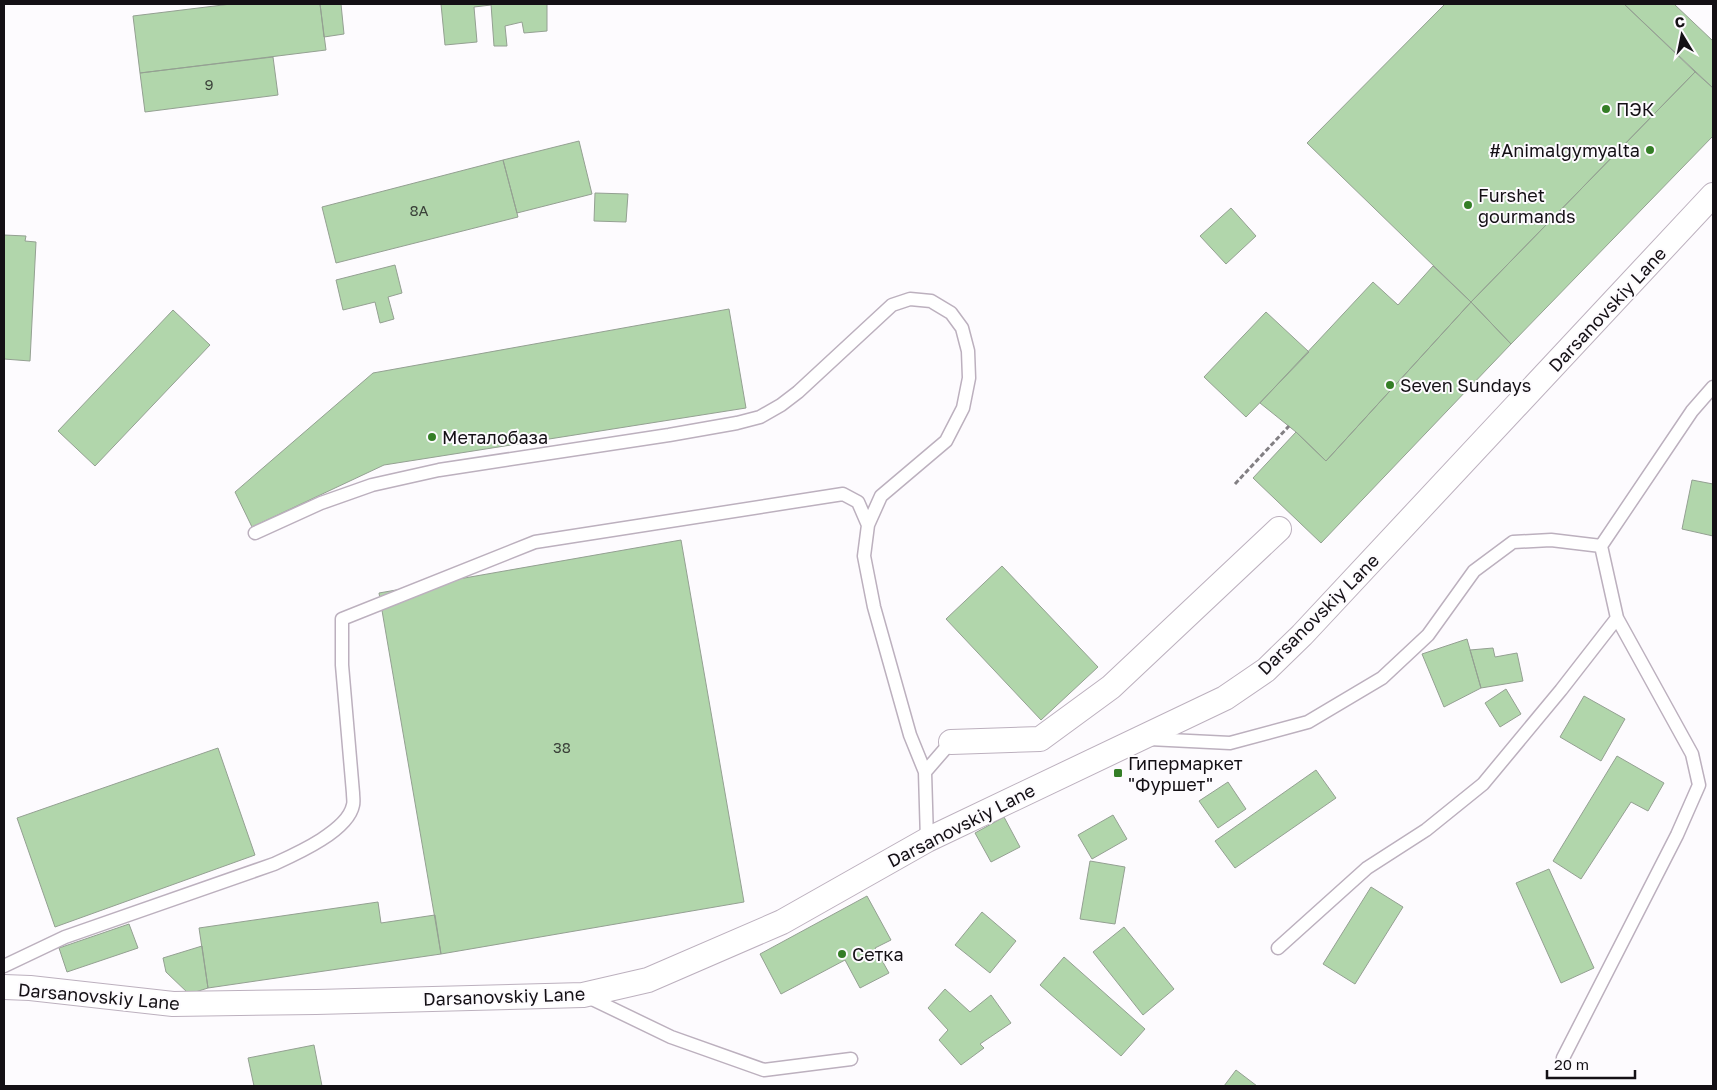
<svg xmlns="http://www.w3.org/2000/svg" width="1717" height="1090" font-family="'Golos Text',sans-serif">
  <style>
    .building { fill: #b1d6ab; stroke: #94a092 }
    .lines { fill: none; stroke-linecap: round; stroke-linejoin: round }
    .service-casing { stroke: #bcb0be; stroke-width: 15 }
    .minor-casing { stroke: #bcb0be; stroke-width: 26 }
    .path { stroke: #827f83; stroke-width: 3; stroke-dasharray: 5 2.5; stroke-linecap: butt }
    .service { stroke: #fff; stroke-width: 12 }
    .minor { stroke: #fff; stroke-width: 24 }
    .poi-dot { fill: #347e26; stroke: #fdfbfe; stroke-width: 2 }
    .labels { text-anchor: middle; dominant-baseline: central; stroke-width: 4; stroke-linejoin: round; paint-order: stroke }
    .number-label { font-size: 15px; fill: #3b423a }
    .poi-label { font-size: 18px; fill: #141015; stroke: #fdfbfe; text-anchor: start }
    .street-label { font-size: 18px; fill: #141015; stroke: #fdfbfe }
  </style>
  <rect width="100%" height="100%" fill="#fdfbfe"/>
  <!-- building -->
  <path class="building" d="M231,4H320L326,50L140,73L133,16Z
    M320,4H341L344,34L324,37Z
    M441,4H491V5L474,7L477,42L445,45Z
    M491,4H547V31L524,33L522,22L505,26L507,46H494Z
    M1445,4H1624L1695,72L1471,302L1307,143Z
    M1624,4H1674L1713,41V88Z
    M273,57L278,95L145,112L140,73Z
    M1695,72L1713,88V136L1511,344L1471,302Z
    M579,141L592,194L517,213L503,160Z
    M503,160L518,217L336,263L322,207Z
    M595,193L628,194L626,222L594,221Z
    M1231,208L1256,236L1226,264L1200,236Z
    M4,235L26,236L25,241L36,242L30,361L4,359Z
    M395,265L402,293L388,297L394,319L380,323L375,302L343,310L336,280Z
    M1433,266L1471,302L1326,461L1296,432L1260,403L1373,282L1398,305Z
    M1471,302L1511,344L1321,543L1253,478L1296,432L1326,461Z
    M729,309L746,408L384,465L252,527L235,492L373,373Z
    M173,310L210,345L95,466L58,431Z
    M1266,312L1309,352L1246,417L1204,377Z
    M1692,480L1713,484V536L1682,529Z
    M681,540L744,902L441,954L379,593Z
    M1002,566L1098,667L1041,720L946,619Z
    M1467,639L1481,688L1444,707L1422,654Z
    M1493,648L1495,657L1517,653L1523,681L1481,688L1470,650Z
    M1506,689L1521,714L1500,727L1485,703Z
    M1584,696L1625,719L1601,761L1560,737Z
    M218,748L255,855L55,927L17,818Z
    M1617,756L1664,783L1648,811L1631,802L1581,879L1553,861Z
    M1316,770L1336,798L1235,868L1215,841Z
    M1228,782L1246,809L1218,828L1199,801Z
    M1113,815L1127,839L1092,859L1078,835Z
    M1004,817L1020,847L991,862L975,833Z
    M1090,861L1125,867L1115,924L1080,919Z
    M1549,869L1594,968L1561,983L1516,883Z
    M1371,887L1403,907L1355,984L1323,964Z
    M867,896L891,940L875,948L889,973L860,988L845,960L781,994L760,954Z
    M378,902L381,923L435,915L441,954L208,988L199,928Z
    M982,912L1016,941L990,973L955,945Z
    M129,924L138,948L67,972L59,948Z
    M1124,927L1174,989L1143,1015L1093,952Z
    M202,946L208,988L189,994L166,972L163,958Z
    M1064,957L1145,1029L1121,1056L1040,985Z
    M945,989L970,1012L991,995L1011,1023L980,1044L984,1048L961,1065L939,1040L948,1030L928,1008Z
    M314,1045L322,1086H254L248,1058Z
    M1236,1070L1257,1086H1224Z"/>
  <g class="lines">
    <defs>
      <path id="service" d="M255,533L321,503L372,485L439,470L669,435L737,423L760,417L781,405L798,392L892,305L910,299L931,301L951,313L962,328L968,351L969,378L963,408L946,441L881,496L868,525L864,556L874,607L910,735L925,772
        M1149,739L1230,743L1308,722L1382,678L1428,635L1474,571L1513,542L1551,540L1601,546L1692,411L1713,387
        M927,840L925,772L951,742
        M1278,948L1367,868L1426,830L1483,784L1561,690L1617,618L1601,546
        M4,966L65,937L274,864C296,854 348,831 353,805C354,802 353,797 353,793L342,665V619L535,542L843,494L858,502L868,525
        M586,996L671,1037L764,1070L851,1059
        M1563,1058L1677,835L1699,785L1692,754L1617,618"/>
      <path id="minor" d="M951,742L1040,739L1111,687L1279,529
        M4,987L30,988L173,1004L316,1002L583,995L648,980L782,922L927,840L1225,698L1266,670L1302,635L1713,195"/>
    </defs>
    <!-- service casing -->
    <use href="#service" class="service-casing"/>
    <!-- minor casing -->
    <use href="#minor" class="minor-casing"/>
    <!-- path -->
    <path class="path" d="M1235,484L1289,426"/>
    <!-- service -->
    <use href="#service" class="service"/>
    <!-- minor -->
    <use href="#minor" class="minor"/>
  </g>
  <!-- markers -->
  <g class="poi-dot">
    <circle cx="1606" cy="109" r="5"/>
    <circle cx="1650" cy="150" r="5"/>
    <circle cx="1468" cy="205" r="5"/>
    <circle cx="1390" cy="385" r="5"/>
    <circle cx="432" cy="437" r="5"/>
    <rect x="1113" y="768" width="10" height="10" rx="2.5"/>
    <circle cx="842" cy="954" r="5"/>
  </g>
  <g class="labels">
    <!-- number labels -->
    <g class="number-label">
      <text x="209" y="84">9</text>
      <text x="419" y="210">8А</text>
      <text x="562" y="747">38</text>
    </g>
    <!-- poi labels -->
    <g class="poi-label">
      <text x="1616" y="109">ПЭК</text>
      <text x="1640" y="150" text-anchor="end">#Animalgymyalta</text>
      <text x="1478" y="195">Furshet<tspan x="1478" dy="21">gourmands</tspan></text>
      <text x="1400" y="385">Seven Sundays</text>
      <text x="442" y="437">Металобаза</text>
      <text x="1128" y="763">Гипермаркет<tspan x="1128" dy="21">"Фуршет"</tspan></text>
      <text x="852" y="954">Сетка</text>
    </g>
    <!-- street labels -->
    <g class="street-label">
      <text transform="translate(1607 309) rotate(-47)">Darsanovskiy Lane</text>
      <text transform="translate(1318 614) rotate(-45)">Darsanovskiy Lane</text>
      <text transform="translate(961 825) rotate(-27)">Darsanovskiy Lane</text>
      <text transform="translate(99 996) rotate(5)">Darsanovskiy Lane</text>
      <text transform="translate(504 996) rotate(-2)">Darsanovskiy Lane</text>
    </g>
  </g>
  <!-- border -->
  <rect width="1717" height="1090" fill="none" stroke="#141015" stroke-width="10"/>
  <!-- north arrow -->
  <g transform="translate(1682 35) rotate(350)" stroke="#fdfbfe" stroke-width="4" paint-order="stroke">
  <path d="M0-4L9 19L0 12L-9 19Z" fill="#141015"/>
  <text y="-8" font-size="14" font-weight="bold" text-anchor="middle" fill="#141015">С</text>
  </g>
  <!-- scale -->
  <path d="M1547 1070v8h88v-8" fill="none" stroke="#141015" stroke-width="2.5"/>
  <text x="1554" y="1070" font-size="15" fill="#141015" stroke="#fdfbfe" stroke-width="4" paint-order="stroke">20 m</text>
</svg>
